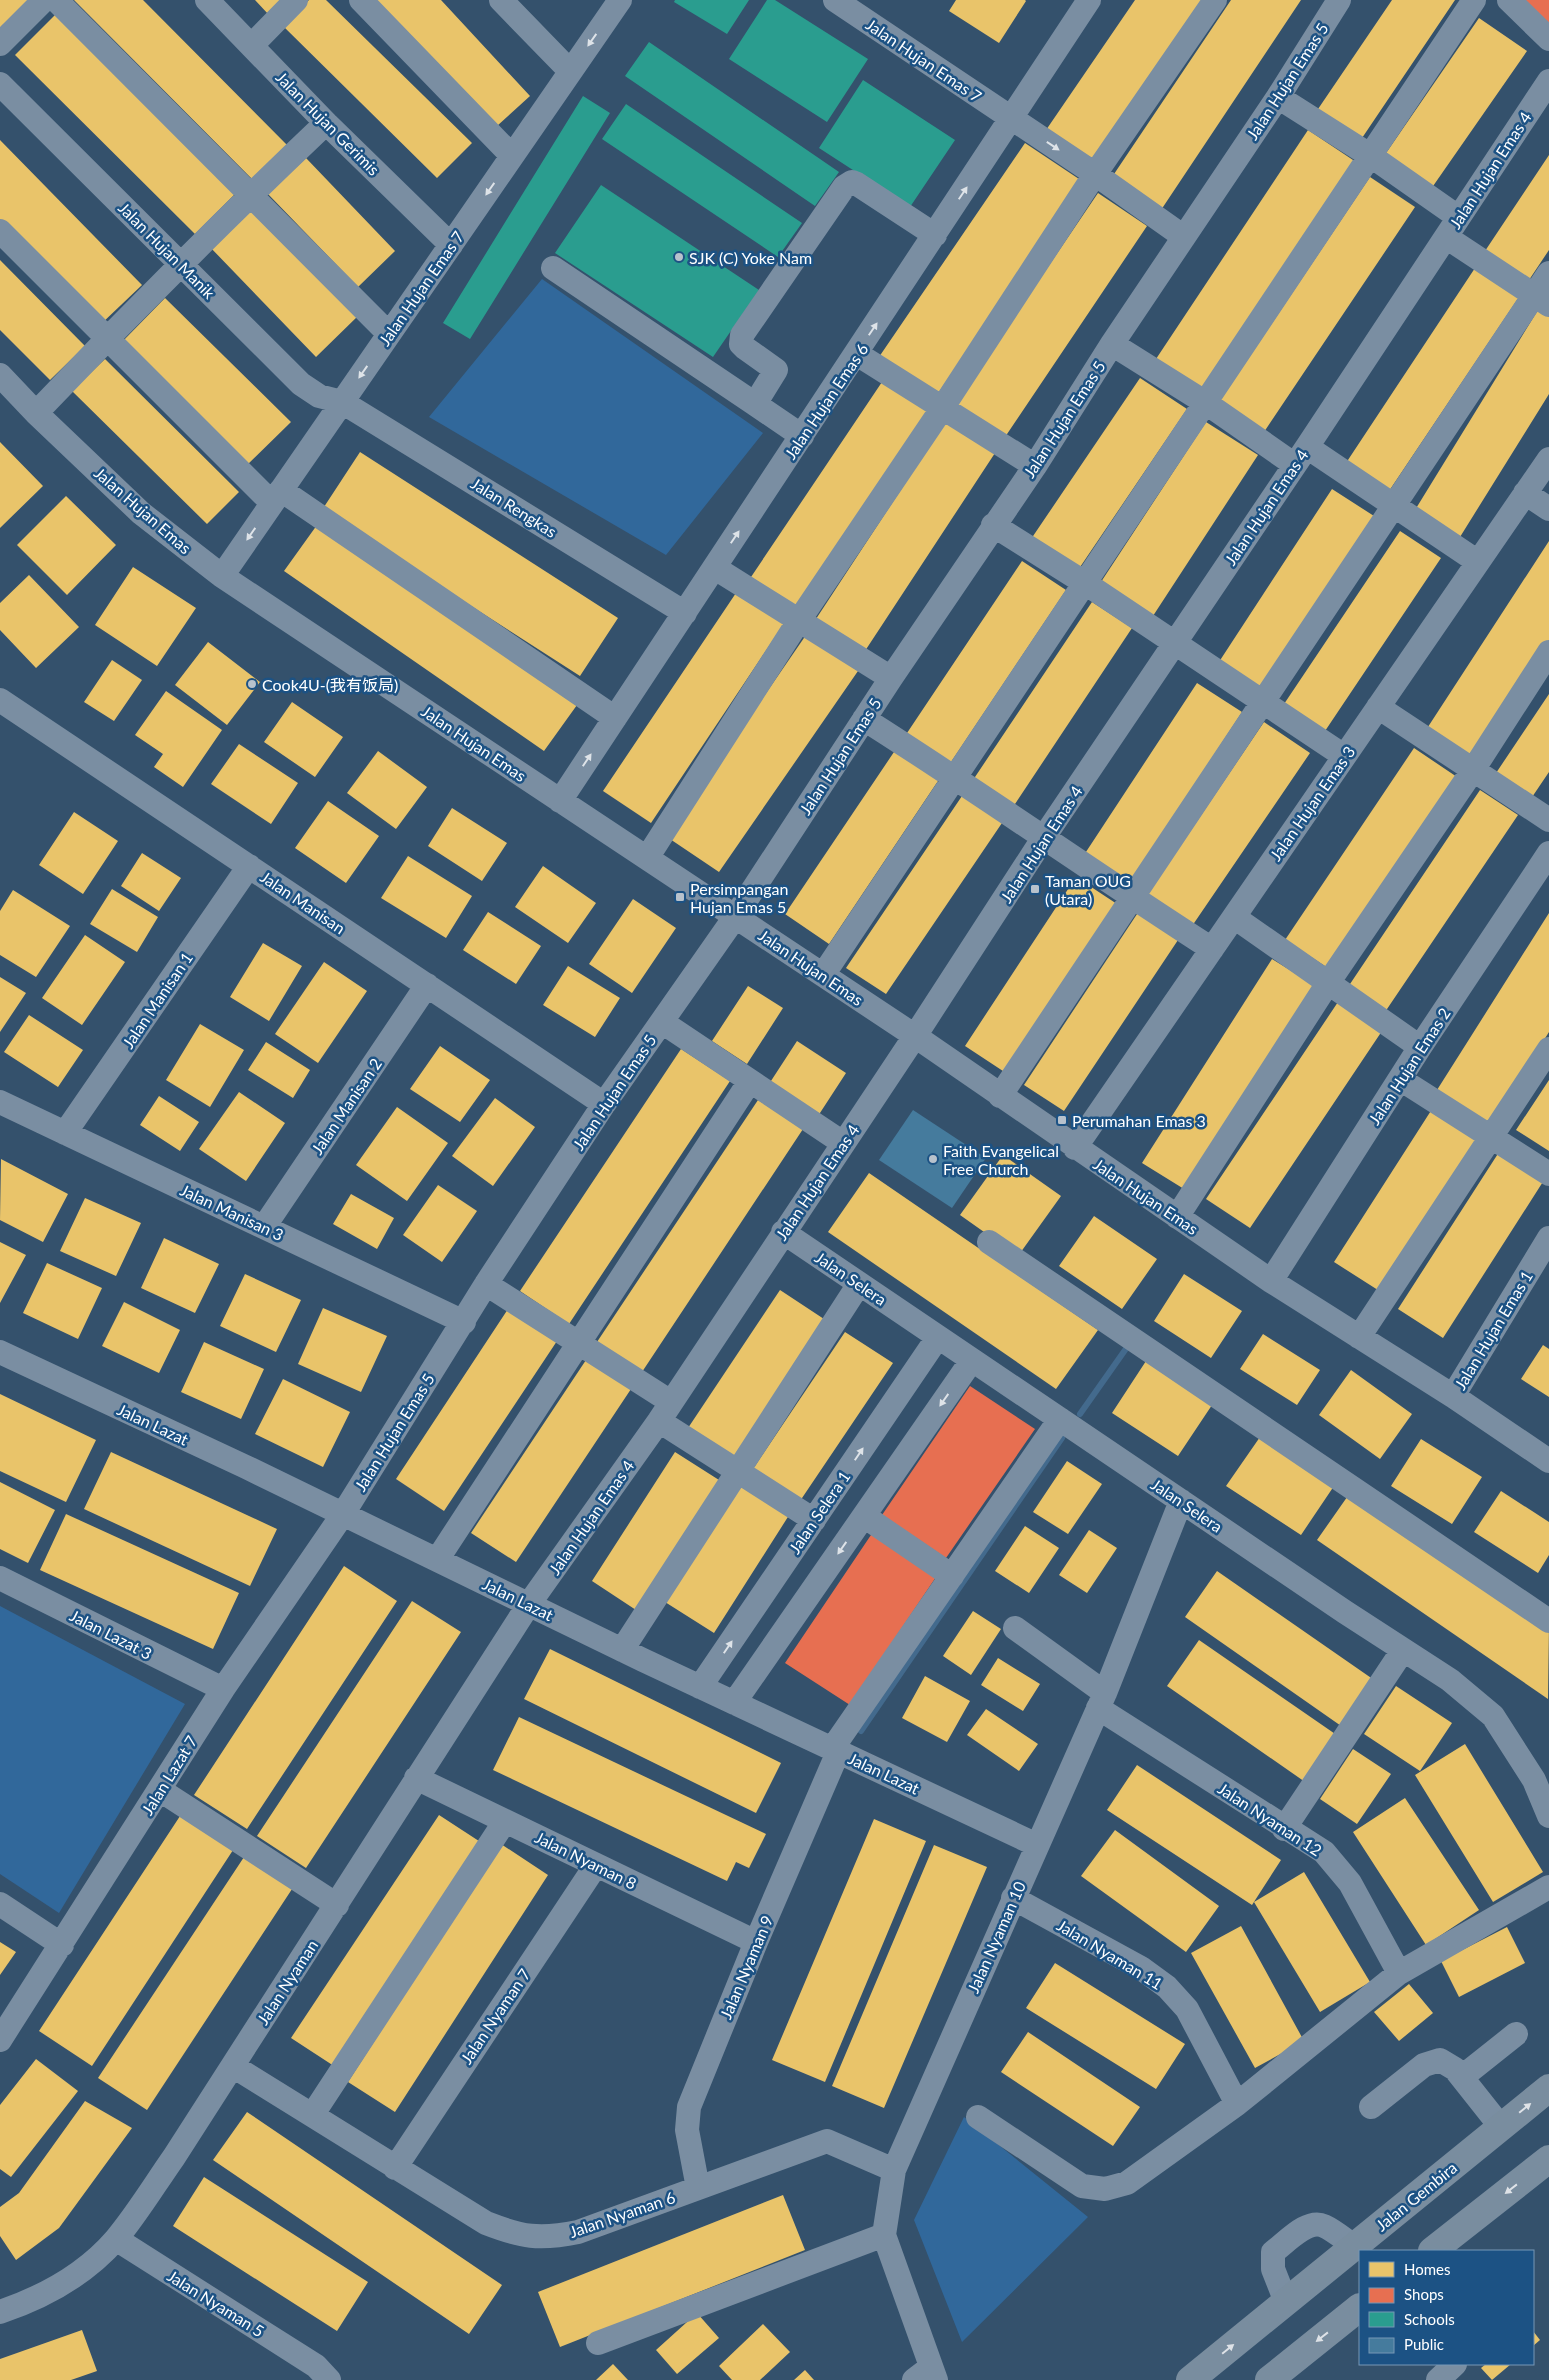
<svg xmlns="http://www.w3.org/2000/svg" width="1549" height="2380" font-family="Lato,'Noto Sans SC',sans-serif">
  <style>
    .green { fill: #31689b }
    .homes { fill: #e9c46a }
    .shops { fill: #e76f51 }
    .schools { fill: #2a9d8f }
    .public { fill: #457b9d }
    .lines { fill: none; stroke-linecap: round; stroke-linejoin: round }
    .stream { stroke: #436a8d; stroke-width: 6 }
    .minor { stroke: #7a8ea2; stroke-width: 24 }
    .major { stroke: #798d9f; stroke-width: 28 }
    .oneway { fill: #dee3e8 }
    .oneway2 { fill: #dee2e7 }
    .poi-dot { fill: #b8c2cc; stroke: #1c5284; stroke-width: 2 }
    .labels { text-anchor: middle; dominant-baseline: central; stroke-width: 5; stroke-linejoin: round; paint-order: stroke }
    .street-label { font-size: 16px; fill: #fff; stroke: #1c5284 }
    .poi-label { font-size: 16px; fill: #fff; stroke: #1c5284; text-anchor: start }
  </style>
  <rect width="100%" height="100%" fill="#34516c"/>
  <!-- green -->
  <path class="green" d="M542,279L763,433L666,555L429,417Z
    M0,1606L185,1704L59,1913L0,1874Z
    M964,2117L1088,2217L962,2342L914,2220Z"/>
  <!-- homes -->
  <path class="homes" d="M0,0H40L0,39Z
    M74,0H143L287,145L252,179Z
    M255,0H284L269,15Z
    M309,0H326L472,143L437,178L283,26Z
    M363,0H441L530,96L487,135Z
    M956,0H1025L1026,1L999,43L949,11Z
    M1135,0H1202L1090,165L1044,133Z
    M1231,0H1301L1159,213L1110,180Z
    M1392,0H1455L1360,141L1316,112Z
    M59,11L240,189L195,234L15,55Z
    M1479,18L1527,51L1431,189L1384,156Z
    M1308,130L1356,162L1203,393L1154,362Z
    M0,140L142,285L100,325L0,223Z
    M1025,143L1082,181L937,395L879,357Z
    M1549,155V250L1529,280L1485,251Z
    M306,158L395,251L358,287L268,194Z
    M1370,177L1415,207L1262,435L1217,405Z
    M1098,193L1147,226L1003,440L953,407Z
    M253,204L360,314L316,357L209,246Z
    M0,260L85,346L50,380L0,330Z
    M1475,268L1519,297L1387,494L1344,466Z
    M165,298L291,422L246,466L121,343Z
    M1538,310L1549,317V394L1460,537L1415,510Z
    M105,359L239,492L207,524L72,391Z
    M1140,378L1187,409L1074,576L1027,545Z
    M884,379L930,409L796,607L751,577Z
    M946,421L995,453L863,654L814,622Z
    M1206,422L1258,455L1151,619L1099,585Z
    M0,442L43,486L0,528Z
    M360,452L618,618L580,676L322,510Z
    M1332,489L1374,516L1257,695L1215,668Z
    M66,496L116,545L67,595L17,545Z
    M317,525L577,705L544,751L284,571Z
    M1400,531L1441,558L1321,737L1280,710Z
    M1549,541V640L1470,762L1424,733Z
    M1022,561L1066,590L949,765L905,736Z
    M133,567L196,608L157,666L95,625Z
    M29,575L79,627L36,668L0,630V603Z
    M738,590L785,622L651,823L603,791Z
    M1092,602L1132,628L1013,807L973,780Z
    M806,635L858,671L719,872L667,837Z
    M208,642L260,682L227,725L175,685Z
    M112,660L142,680L114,721L84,702Z
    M1197,683L1242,712L1127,888L1082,858Z
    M166,691L222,730L183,787L154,767L163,754L135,735Z
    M1549,694V772L1526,806L1490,782Z
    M292,702L343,737L315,777L264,742Z
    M1264,722L1310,753L1190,929L1145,898Z
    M239,744L298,783L271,824L211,784Z
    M1414,748L1457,777L1328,968L1285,940Z
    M896,749L940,778L829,944L785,914Z
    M378,751L427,787L396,829L347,793Z
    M1480,790L1518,815L1385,1012L1348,987Z
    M964,793L1004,820L886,994L846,968Z
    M328,801L379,836L346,883L295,848Z
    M452,808L507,843L482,881L428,846Z
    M74,812L118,841L83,894L39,865Z
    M142,853L181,878L159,911L121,886Z
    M408,856L472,896L446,938L381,898Z
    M543,866L596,903L568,943L515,907Z
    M1076,877L1117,904L1006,1073L965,1046Z
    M112,889L158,917L137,952L90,924Z
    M13,890L70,926L36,977L0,955V911Z
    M633,899L676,928L632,993L589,964Z
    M1139,911L1180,937L1064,1111L1024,1085Z
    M488,912L541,946L516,984L463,950Z
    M1549,913V1032L1491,1124L1437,1090Z
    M85,935L125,962L82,1025L42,998Z
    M263,943L302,966L269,1021L230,997Z
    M1272,959L1314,985L1184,1189L1142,1163Z
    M324,962L367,991L318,1063L275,1034Z
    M568,966L620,998L595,1037L543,1005Z
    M0,977L26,993L0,1032Z
    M748,986L783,1008L747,1064L712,1041Z
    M1340,999L1384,1028L1250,1228L1206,1199Z
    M29,1015L83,1050L58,1087L4,1052Z
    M200,1024L244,1050L210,1107L166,1080Z
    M797,1041L846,1073L818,1116L769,1084Z
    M266,1042L310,1070L293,1098L248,1070Z
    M440,1046L490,1080L460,1122L410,1089Z
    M681,1049L730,1081L569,1324L520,1291Z
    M1549,1080V1151L1516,1130Z
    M239,1092L285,1123L246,1181L199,1149Z
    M159,1096L199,1122L180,1151L140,1125Z
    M495,1098L535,1127L493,1186L452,1156Z
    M758,1100L803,1129L642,1372L597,1342Z
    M1434,1106L1481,1136L1381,1292L1334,1262Z
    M397,1107L448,1143L407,1201L356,1165Z
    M1501,1149L1546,1177L1443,1338L1398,1309Z
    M1003,1155L1061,1196L1018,1256L960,1215Z
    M1,1159L68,1194L43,1242L0,1220Z
    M869,1173L1098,1330L1056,1389L828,1232Z
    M438,1185L477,1211L442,1262L403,1235Z
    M351,1194L394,1218L377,1249L333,1224Z
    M85,1198L141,1223L116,1276L60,1251Z
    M1094,1216L1157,1259L1122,1309L1059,1266Z
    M164,1238L219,1264L195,1313L141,1288Z
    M0,1242L26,1255L0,1303Z
    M47,1263L102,1288L78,1339L23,1313Z
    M245,1274L301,1300L276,1352L220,1326Z
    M1184,1274L1242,1311L1211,1358L1154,1321Z
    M780,1290L827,1321L732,1465L684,1434Z
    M124,1302L180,1330L159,1373L102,1346Z
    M323,1308L387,1336L361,1392L298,1364Z
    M508,1309L557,1341L444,1511L396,1479Z
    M845,1332L893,1363L800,1501L753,1469Z
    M1263,1334L1320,1370L1297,1405L1240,1369Z
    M204,1342L264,1369L241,1419L181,1392Z
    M1543,1345L1549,1349V1397L1521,1379Z
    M586,1360L631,1389L516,1562L471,1533Z
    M1146,1361L1212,1405L1178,1456L1112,1413Z
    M1351,1370L1412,1414L1380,1459L1319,1415Z
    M283,1379L350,1412L323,1467L255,1434Z
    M0,1394L96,1440L66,1502L0,1471Z
    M1260,1437L1334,1486L1301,1535L1226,1486Z
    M1421,1439L1482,1477L1452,1524L1391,1486Z
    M111,1452L277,1529L250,1586L84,1509Z
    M675,1452L719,1480L636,1610L592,1581Z
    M1067,1461L1102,1484L1068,1534L1033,1512Z
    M745,1478L793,1509L714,1633L665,1602Z
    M0,1482L55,1510L28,1563L0,1549Z
    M1352,1490L1549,1625L1548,1699L1317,1540Z
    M1501,1491L1549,1522V1555L1538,1573L1474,1532Z
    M66,1514L239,1593L213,1649L40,1570Z
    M1025,1526L1059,1548L1029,1593L995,1571Z
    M1089,1530L1117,1548L1087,1593L1059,1575Z
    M344,1566L397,1601L247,1829L194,1795Z
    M1217,1571L1377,1682L1344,1728L1185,1617Z
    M412,1601L461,1632L306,1868L257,1836Z
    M973,1611L1001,1629L971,1675L943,1656Z
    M1199,1640L1341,1738L1308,1784L1167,1686Z
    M550,1649L781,1763L756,1813L524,1699Z
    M998,1658L1040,1684L1023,1711L981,1685Z
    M925,1676L970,1701L947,1742L902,1718Z
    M1396,1686L1452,1723L1420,1771L1364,1734Z
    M986,1709L1038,1744L1019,1771L967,1735Z
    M519,1717L766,1834L749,1868L736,1862L727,1881L493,1770Z
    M1465,1744L1543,1872L1493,1902L1415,1775Z
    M1353,1749L1391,1774L1357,1824L1320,1799Z
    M1137,1765L1281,1860L1252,1905L1107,1810Z
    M1405,1798L1479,1910L1426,1945L1353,1832Z
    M182,1813L235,1847L92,2066L39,2031Z
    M439,1815L485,1845L337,2068L291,2038Z
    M874,1819L926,1841L825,2082L772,2060Z
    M1115,1830L1219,1906L1186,1952L1081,1876Z
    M501,1844L548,1875L395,2112L348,2082Z
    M934,1845L987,1867L884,2108L832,2086Z
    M246,1854L294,1886L147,2110L98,2078Z
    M1304,1872L1370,1982L1320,2012L1254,1902Z
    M1241,1926L1304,2041L1255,2068L1191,1953Z
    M1507,1927L1525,1963L1459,1997L1441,1961Z
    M0,1942L16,1952L0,1975Z
    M1055,1963L1185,2044L1156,2089L1026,2008Z
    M1409,1984L1433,2013L1399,2041L1374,2012Z
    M1028,2032L1140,2107L1113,2146L1001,2072Z
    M36,2059L78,2091L11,2177L0,2169V2105Z
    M85,2101L132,2128L59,2228L16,2260L0,2236V2207L19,2193Z
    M247,2112L502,2285L469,2334L213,2160Z
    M204,2177L368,2282L337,2331L173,2226Z
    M783,2195L805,2250L560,2347L538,2292Z
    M697,2313L719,2338L677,2374L656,2350Z
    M763,2324L790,2352L760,2380H732L719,2366Z
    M82,2330L97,2371L71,2380H0V2359Z
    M1533,2331L1540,2340L1533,2346Z
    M613,2364L628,2380H596Z
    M1486,2364H1511L1492,2380L1481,2368Z
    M805,2370L814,2380H794Z"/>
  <!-- shops -->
  <path class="shops" d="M1517,0H1549V32Z
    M970,1386L1035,1429L946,1558L882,1515Z
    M873,1532L938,1574L850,1705L785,1663Z"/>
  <!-- schools -->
  <path class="schools" d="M675,0H749L727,34L674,2Z
    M767,0H775L868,59L827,122L729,59Z
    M649,42L839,172L815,206L625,76Z
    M863,80L955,140L910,207L819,148Z
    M583,96L610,113L470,339L443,323Z
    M626,104L802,223L778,257L602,139Z
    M601,185L759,290L713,357L555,253Z"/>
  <!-- public -->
  <path class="public" d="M913,1110L986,1158L952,1208L879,1160Z"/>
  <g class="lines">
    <!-- stream -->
    <path class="stream" d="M1080,1414L1130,1343
      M861,1731L1062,1438"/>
    <!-- minor -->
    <path class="minor" d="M56,0L389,334
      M207,0L326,123L451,245
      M361,0L512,156
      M501,0L570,71
      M835,0L1095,174L1184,237
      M1509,0L1549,39
      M0,44L44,0
      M252,45L296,0
      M0,84L301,384L319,396L342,402L685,613
      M1278,97L1371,156L1458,217
      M0,231L272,503
      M1446,237L1549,305
      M553,268L755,404L776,370L745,348L741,344L742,335L844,187L852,182L857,184L935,235
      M1112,344L1206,403L1295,465
      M857,354L1035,466
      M0,375L36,413L141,513L222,576L915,1036L1271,1281L1453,1396L1549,1461
      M755,404L802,436
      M36,413C130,314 227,217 326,123
      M1307,447L1478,562
      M281,490L615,718
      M1525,493L1549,509
      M993,525L1085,583L1344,756
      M715,568L891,678
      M222,576L620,0
      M0,700L604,1104
      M1378,707L1549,820
      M864,719C981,793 1095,874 1212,949
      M560,801L1089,0
      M647,858L798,622L943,407L1095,174L1215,0
      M1234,917L1420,1047
      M823,975L1474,0
      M662,1022L843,1143
      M1400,1079L1549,1174
      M1000,1096L1549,273
      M0,1102L464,1322
      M65,1133L249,866
      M1075,1148L1549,459
      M1177,1217L1328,983L1473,770L1549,652
      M264,1227L427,985
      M783,1232L1345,1612L1450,1680L1493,1716L1534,1780L1549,1816
      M989,1242L1549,1621
      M1271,1281L1420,1047L1549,853
      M486,1284L671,1402
      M1359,1337L1549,1049
      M0,1352L246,1467L643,1660L1037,1845
      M1453,1396L1549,1238
      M659,1421L814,1520
      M864,1516L952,1576
      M437,1560L750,1081
      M0,1578L223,1689
      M1015,1628L1105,1693
      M622,1650L859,1284
      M700,1687L938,1337
      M734,1703L972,1360
      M1098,1708L1324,1852L1350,1883L1399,1973
      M832,1749L1060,1419
      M416,1778L756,1942
      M160,1790L337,1905
      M1284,1829L1403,1650
      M1013,1898L1141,1968L1167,1987L1187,2009L1237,2104
      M0,1904L62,1945
      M0,2040L223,1689L343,1514L486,1284L604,1104L735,917L891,678L1035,466L1112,344L1278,97L1339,0
      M233,2066L486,2223C522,2237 539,2240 578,2232L827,2141L894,2170
      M1462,2077L1516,2034
      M1371,2107L1424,2065L1440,2060L1455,2069L1501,2127
      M313,2114L505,1821
      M978,2117L1082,2186L1105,2189L1127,2183L1237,2104L1399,1973L1549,1887
      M395,2168L596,1865
      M698,2188L687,2130L689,2107L756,1942L838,1752
      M116,2239L316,2366L329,2380
      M1286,2302L1273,2269V2252C1286,2243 1307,2218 1324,2226C1335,2231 1345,2240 1354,2246
      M0,2312C44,2297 85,2275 116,2239C137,2214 155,2184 174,2157L529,1604L659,1421L915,1036L1044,837L1307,447L1549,81
      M598,2343L884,2235
      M914,2380L931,2367
      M936,2380L884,2235L894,2170L1105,1693L1181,1501
      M1438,2380L1455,2364"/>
    <!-- major -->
    <path class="major" d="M1432,2251L1549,2159
      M1190,2380L1549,2088
      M1269,2380L1360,2307"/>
  </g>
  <!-- one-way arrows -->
  <defs><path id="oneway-solid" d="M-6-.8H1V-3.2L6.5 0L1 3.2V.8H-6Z" transform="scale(1.25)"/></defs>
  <g class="oneway">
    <use href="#oneway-solid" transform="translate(592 40) rotate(125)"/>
    <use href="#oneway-solid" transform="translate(1053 146) rotate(34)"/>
    <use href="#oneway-solid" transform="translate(490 189) rotate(125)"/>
    <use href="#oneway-solid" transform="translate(963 193) rotate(-56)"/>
    <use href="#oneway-solid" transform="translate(873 329) rotate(-56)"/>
    <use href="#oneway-solid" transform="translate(363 372) rotate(125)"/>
    <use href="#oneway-solid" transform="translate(251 534) rotate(125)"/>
    <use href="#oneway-solid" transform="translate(735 537) rotate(-56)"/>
    <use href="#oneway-solid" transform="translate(587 760) rotate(-56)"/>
    <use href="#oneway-solid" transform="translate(944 1400) rotate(125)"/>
    <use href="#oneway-solid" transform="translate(859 1454) rotate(-56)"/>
    <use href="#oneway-solid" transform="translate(842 1548) rotate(125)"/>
    <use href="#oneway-solid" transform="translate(728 1647) rotate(-56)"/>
  </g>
  <g class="oneway2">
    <use href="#oneway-solid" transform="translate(1525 2108) rotate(-39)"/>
    <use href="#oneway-solid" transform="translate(1511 2189) rotate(142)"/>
    <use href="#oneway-solid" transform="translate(1322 2337) rotate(142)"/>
    <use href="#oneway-solid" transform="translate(1228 2349) rotate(-39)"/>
  </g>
  <!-- markers -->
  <g class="poi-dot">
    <circle cx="679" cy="257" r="5"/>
    <circle cx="252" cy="684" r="5"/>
    <rect x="1030" y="884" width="10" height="10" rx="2.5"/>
    <rect x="675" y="892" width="10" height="10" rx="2.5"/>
    <rect x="1057" y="1115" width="10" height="10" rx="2.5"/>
    <circle cx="933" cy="1159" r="5"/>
  </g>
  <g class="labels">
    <!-- street labels -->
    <g class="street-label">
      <text transform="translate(924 60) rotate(34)">Jalan Hujan Emas 7</text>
      <text transform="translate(1287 81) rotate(-57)">Jalan Hujan Emas 5</text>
      <text transform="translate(328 123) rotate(45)">Jalan Hujan Gerimis</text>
      <text transform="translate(1490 170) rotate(-57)">Jalan Hujan Emas 4</text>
      <text transform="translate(167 250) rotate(45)">Jalan Hujan Manik</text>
      <text transform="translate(421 288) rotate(-55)">Jalan Hujan Emas 7</text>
      <text transform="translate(826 401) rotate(-56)">Jalan Hujan Emas 6</text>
      <text transform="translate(1064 419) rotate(-57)">Jalan Hujan Emas 5</text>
      <text transform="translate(514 507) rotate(32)">Jalan Rengkas</text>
      <text transform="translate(1266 507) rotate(-56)">Jalan Hujan Emas 4</text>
      <text transform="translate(143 510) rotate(41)">Jalan Hujan Emas</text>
      <text transform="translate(474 743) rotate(34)">Jalan Hujan Emas</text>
      <text transform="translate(840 756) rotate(-57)">Jalan Hujan Emas 5</text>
      <text transform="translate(1312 803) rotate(-55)">Jalan Hujan Emas 3</text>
      <text transform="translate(1041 844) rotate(-57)">Jalan Hujan Emas 4</text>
      <text transform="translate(303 902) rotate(34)">Jalan Manisan</text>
      <text transform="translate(811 967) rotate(34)">Jalan Hujan Emas</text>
      <text transform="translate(157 1000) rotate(-56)">Jalan Manisan 1</text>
      <text transform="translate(1409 1066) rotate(-57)">Jalan Hujan Emas 2</text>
      <text transform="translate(614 1092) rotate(-56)">Jalan Hujan Emas 5</text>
      <text transform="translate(346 1106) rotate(-56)">Jalan Manisan 2</text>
      <text transform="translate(817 1182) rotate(-56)">Jalan Hujan Emas 4</text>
      <text transform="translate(1146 1196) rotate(34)">Jalan Hujan Emas</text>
      <text transform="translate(232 1212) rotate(25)">Jalan Manisan 3</text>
      <text transform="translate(851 1278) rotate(34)">Jalan Selera</text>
      <text transform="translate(1493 1330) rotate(-59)">Jalan Hujan Emas 1</text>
      <text transform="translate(153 1424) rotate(25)">Jalan Lazat</text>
      <text transform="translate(394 1432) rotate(-58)">Jalan Hujan Emas 5</text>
      <text transform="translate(1187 1505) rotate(34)">Jalan Selera</text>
      <text transform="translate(819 1512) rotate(-56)">Jalan Selera 1</text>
      <text transform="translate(591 1517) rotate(-55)">Jalan Hujan Emas 4</text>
      <text transform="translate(518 1599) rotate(26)">Jalan Lazat</text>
      <text transform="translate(111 1634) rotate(27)">Jalan Lazat 3</text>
      <text transform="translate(884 1773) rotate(25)">Jalan Lazat</text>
      <text transform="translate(169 1775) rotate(-58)">Jalan Lazat 7</text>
      <text transform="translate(1270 1819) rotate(33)">Jalan Nyaman 12</text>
      <text transform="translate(586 1860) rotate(26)">Jalan Nyaman 8</text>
      <text transform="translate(996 1937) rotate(-66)">Jalan Nyaman 10</text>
      <text transform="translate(1110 1954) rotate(31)">Jalan Nyaman 11</text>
      <text transform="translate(746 1967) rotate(-67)">Jalan Nyaman 9</text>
      <text transform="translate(287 1982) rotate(-57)">Jalan Nyaman</text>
      <text transform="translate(495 2016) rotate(-56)">Jalan Nyaman 7</text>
      <text transform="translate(1416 2196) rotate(-39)">Jalan Gembira</text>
      <text transform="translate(622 2214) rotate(-19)">Jalan Nyaman 6</text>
      <text transform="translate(216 2303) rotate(32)">Jalan Nyaman 5</text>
    </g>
    <!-- poi labels -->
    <g class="poi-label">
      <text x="689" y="257">SJK (C) Yoke Nam</text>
      <text x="262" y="684">Cook4U-(我有饭局)</text>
      <text x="1045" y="880">Taman OUG<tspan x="1045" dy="18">(Utara)</tspan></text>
      <text x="690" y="888">Persimpangan<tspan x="690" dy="18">Hujan Emas 5</tspan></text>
      <text x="1072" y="1120">Perumahan Emas 3</text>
      <text x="943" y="1150">Faith Evangelical<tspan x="943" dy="18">Free Church</tspan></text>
    </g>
  </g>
  <!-- legend -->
  <rect x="1359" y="2250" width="175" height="115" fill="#1c5284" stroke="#7797b5"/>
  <rect x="1369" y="2262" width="25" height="15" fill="#e9c46a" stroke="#7797b5"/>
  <text x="1404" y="2275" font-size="15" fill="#ffffff">Homes</text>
  <rect x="1369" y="2288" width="25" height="15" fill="#e76f51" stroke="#7797b5"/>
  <text x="1404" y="2300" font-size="15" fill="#ffffff">Shops</text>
  <rect x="1369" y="2312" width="25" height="15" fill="#2a9d8f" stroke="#7797b5"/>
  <text x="1404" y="2325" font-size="15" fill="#ffffff">Schools</text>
  <rect x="1369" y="2338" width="25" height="15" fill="#457b9d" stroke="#7797b5"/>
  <text x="1404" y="2350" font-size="15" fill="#ffffff">Public</text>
</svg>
